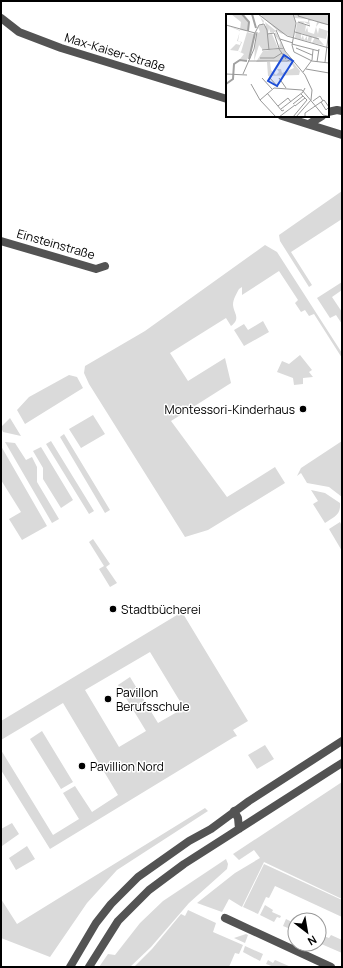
<svg xmlns="http://www.w3.org/2000/svg" width="343" height="968" font-family="Manrope,sans-serif">
  <style>
    .green { fill: #dadada; fill-rule: evenodd }
    .lines { fill: none; stroke-linecap: round; stroke-linejoin: round }
    .minor { stroke: #535353; stroke-width: 8 }
    .poi-dot { fill: #000; stroke: #fff; stroke-width: 1.5 }
    .labels { text-anchor: middle; dominant-baseline: central; stroke-width: 3; stroke-linejoin: round; paint-order: stroke }
    .street-label { font-size: 12px; fill: #000; stroke: #fff }
    .poi-label { font-size: 12px; fill: #000; stroke: #fff; text-anchor: start }
    .inset-river { fill: none; stroke: #a1a1a1; stroke-width: 2 }
    .inset-road { fill: none; stroke: #999; stroke-width: 1 }
    .view { fill: #1d4ed8; fill-opacity: 0.15; stroke: #1d4ed8; stroke-width: 2 }
    .inset-edge { fill: none; stroke: #000; stroke-width: 2 }
  </style>
  <rect width="100%" height="100%" fill="#fff"/>
  <!-- green -->
  <path class="green" d="M342,191V219L291,252L312,285L309,287L280,241L279,235Z
    M265,245L277,252L342,353V358L314,314L309,316L305,310L301,312L295,303L298,300L279,271L242,295V287L239,289C237,293 233,299 233,305C234,314 241,318 231,326L226,318L170,353L188,381L225,358L231,383L171,421L227,497L275,467L285,483L208,530L185,537L89,384L84,373L85,366L145,331Z
    M342,282V290L332,297L342,312V324L336,315L330,318L317,298Z
    M263,321L269,332L244,346L234,330L244,324L248,330Z
    M300,355L312,370L309,372L313,377L303,378V384L294,385L293,378L277,372L282,361L289,364Z
    M69,375L77,377L83,388L25,424L17,410L29,397Z
    M93,415L105,434L81,448L69,429Z
    M10,418L21,436L3,432L1,427Z
    M64,434L110,510L105,513L60,437Z
    M51,441L94,511L89,514L46,444Z
    M342,441V497L329,487L307,483L301,473L297,476L301,468Z
    M5,442L15,443L26,460L32,457L37,467V482L59,519L52,523Z
    M1,446L47,526L22,540L9,519L21,512L1,480Z
    M41,447L73,500L61,508L43,479V468L33,451Z
    M311,490L325,493L340,503C341,515 334,517 325,523L313,504L318,501Z
    M340,522L342,526V551L329,529Z
    M93,539L110,564L106,567L117,583L110,587L99,569L104,566L89,542Z
    M182,612L248,721L233,730L237,736L234,737L50,849L1,770V750L53,835L79,819L63,793L75,786L92,812L118,795L63,703L1,740V721ZM150,652L184,708L158,723L130,677L118,685L146,731L119,747L85,690Z
    M42,731L73,782L61,789L30,739Z
    M265,745L274,759L257,769L248,755Z
    M342,782V899L264,862L242,907L229,899L222,912L197,903L235,873L260,858L254,850L239,860L233,854Z
    M205,808L208,811L117,870L87,903L50,957L1,938V899L17,924Z
    M12,823L19,834L2,846L1,829Z
    M27,846L35,859L16,870L9,858Z
    M226,859L228,864L227,869L189,903L151,947L130,967H99L108,954L115,955L140,923L163,901Z
    M264,864L342,900V917L275,886L269,898L266,897L258,914L243,907Z
    M265,905L273,910L272,912L281,916L280,918L277,917L274,922L260,915Z
    M188,910L216,923L213,932L243,945L239,954L235,953L229,967H134L152,949L181,914L185,916Z
    M294,918L299,920H295V931L283,926L286,919L292,922Z
    M246,934L248,935L245,943L234,938Z
    M321,935L329,938L331,935L342,940V953L319,943Z
    M245,946L263,954L260,961L243,952Z
    M268,960L273,963L275,960L291,967H274L266,964Z"/>
  <g class="lines">
    <!-- minor -->
    <path class="minor" d="M1,18L19,32L61,48L227,99
      M328,112L337,110L342,111
      M282,116L342,135
      M309,124L322,116
      M1,241L96,269L105,266
      M234,811L238,818L239,829
      M225,918L331,967
      M70,967L96,923L111,904L138,877L189,841L211,829L249,801L342,741
      M89,967L118,921L149,890L184,864L342,763"/>
  </g>
  <!-- markers -->
  <g class="poi-dot">
    <circle cx="303" cy="409" r="4"/>
    <circle cx="113" cy="609" r="4"/>
    <circle cx="108" cy="699" r="4"/>
    <circle cx="82" cy="766" r="4"/>
  </g>
  <g class="labels">
    <!-- street labels -->
    <g class="street-label">
      <text transform="translate(115 52) rotate(17)">Max-Kaiser-Straße</text>
      <text transform="translate(56 244) rotate(16)">Einsteinstraße</text>
    </g>
    <!-- poi labels -->
    <g class="poi-label">
      <text x="295" y="409" text-anchor="end">Montessori-Kinderhaus</text>
      <text x="121" y="609">Stadtbücherei</text>
      <text x="116" y="692">Pavillon<tspan x="116" dy="14">Berufsschule</tspan></text>
      <text x="90" y="766">Pavillion Nord</text>
    </g>
  </g>
  <!-- overview -->
  <g transform="translate(226 14)">
    <rect width="103" height="103" fill="#fff"/>
    <path d="M5,0H16L22,8V17L14,16L12,27L16,28L12,37L15,38L21,18L28,20L26,35L21,46L14,45L18,40L12,37L8,42L12,37L4,36L10,30L14,31L15,28L11,27L14,17L0,11L14,16L15,8ZM33,0L36,2L35,0H103V11L93,9L90,13L91,8L87,6L83,7L84,11L78,8L77,10L80,11L79,18L81,14V18L82,12V18L88,20L90,13L92,20L93,14L102,17L100,25L91,23L98,31L86,29L89,23H86L85,28L81,27L83,22L75,19V25L77,21L78,26L81,22V27L69,24L71,8L77,10L72,7L82,8V5L68,4L70,7L67,23L54,19ZM34,3L38,7L37,10V11L40,12L39,8L49,16L57,33L53,34L54,28L48,20L50,18H44L43,14L42,19L48,18L41,21L46,20L52,34L37,36L33,31L28,47L30,20L34,18L32,13L37,9ZM57,34L64,45L61,46L30,48L37,37ZM65,46L74,57L73,61L42,62L41,48H44L45,56L50,61L53,58L51,55H55L56,59L68,54L65,48H59Z" fill="#dadada"/>
    <path class="inset-river" d="M16,0L23,8L22,17M26,0L30,14M23,45L29,19M0,70L7,65L8,50L14,46L21,47"/>
    <path class="inset-road" d="M32,0L61,22L103,34M67,0L70,9L66,31L68,38L86,47L103,49M73,0L72,2L103,11M72,8L84,12M38,10L41,16L43,36M0,11L29,19L33,11L38,10M50,16L59,37L79,61L86,76L85,86L70,103M69,18L93,25M42,20L48,19L53,34M54,25L67,29M66,30L93,37M70,34L86,41M53,35L60,45M36,36L58,34M34,44H48L56,39M22,47H61L66,45M91,48L93,35M99,48L103,16M80,55L103,59M77,58L86,46L87,36M0,60L21,61M17,60L28,35L31,18M36,64L46,75M45,64L43,63L52,73M53,64L60,74M25,70L34,86L50,103M41,79L56,97L58,96M34,86L48,74L76,76L97,101L102,102M87,87L94,82L97,87M95,88L100,96L103,93M67,90L77,82M52,92L62,84L65,88M69,92L79,84M55,95L77,78L79,74M53,103L69,91M67,103L81,86L75,80M79,103V99L98,86L103,93"/>
    <path class="view" d="M58,41L67,47L51,72L42,67Z"/>
    <rect width="103" height="103" class="inset-edge"/>
  </g>
  <!-- border -->
  <rect width="343" height="968" fill="none" stroke="#000000" stroke-width="4"/>
  <!-- north arrow -->
  <g transform="translate(307 932) rotate(149)"><circle r="19" fill="#ffffff" stroke="#999999"/>
  <path d="M0-3L7 15L0 10L-7 15Z" fill="#000000"/>
  <text y="-6" font-size="11" font-weight="bold" text-anchor="middle" fill="#000000">N</text>
  </g>
</svg>
